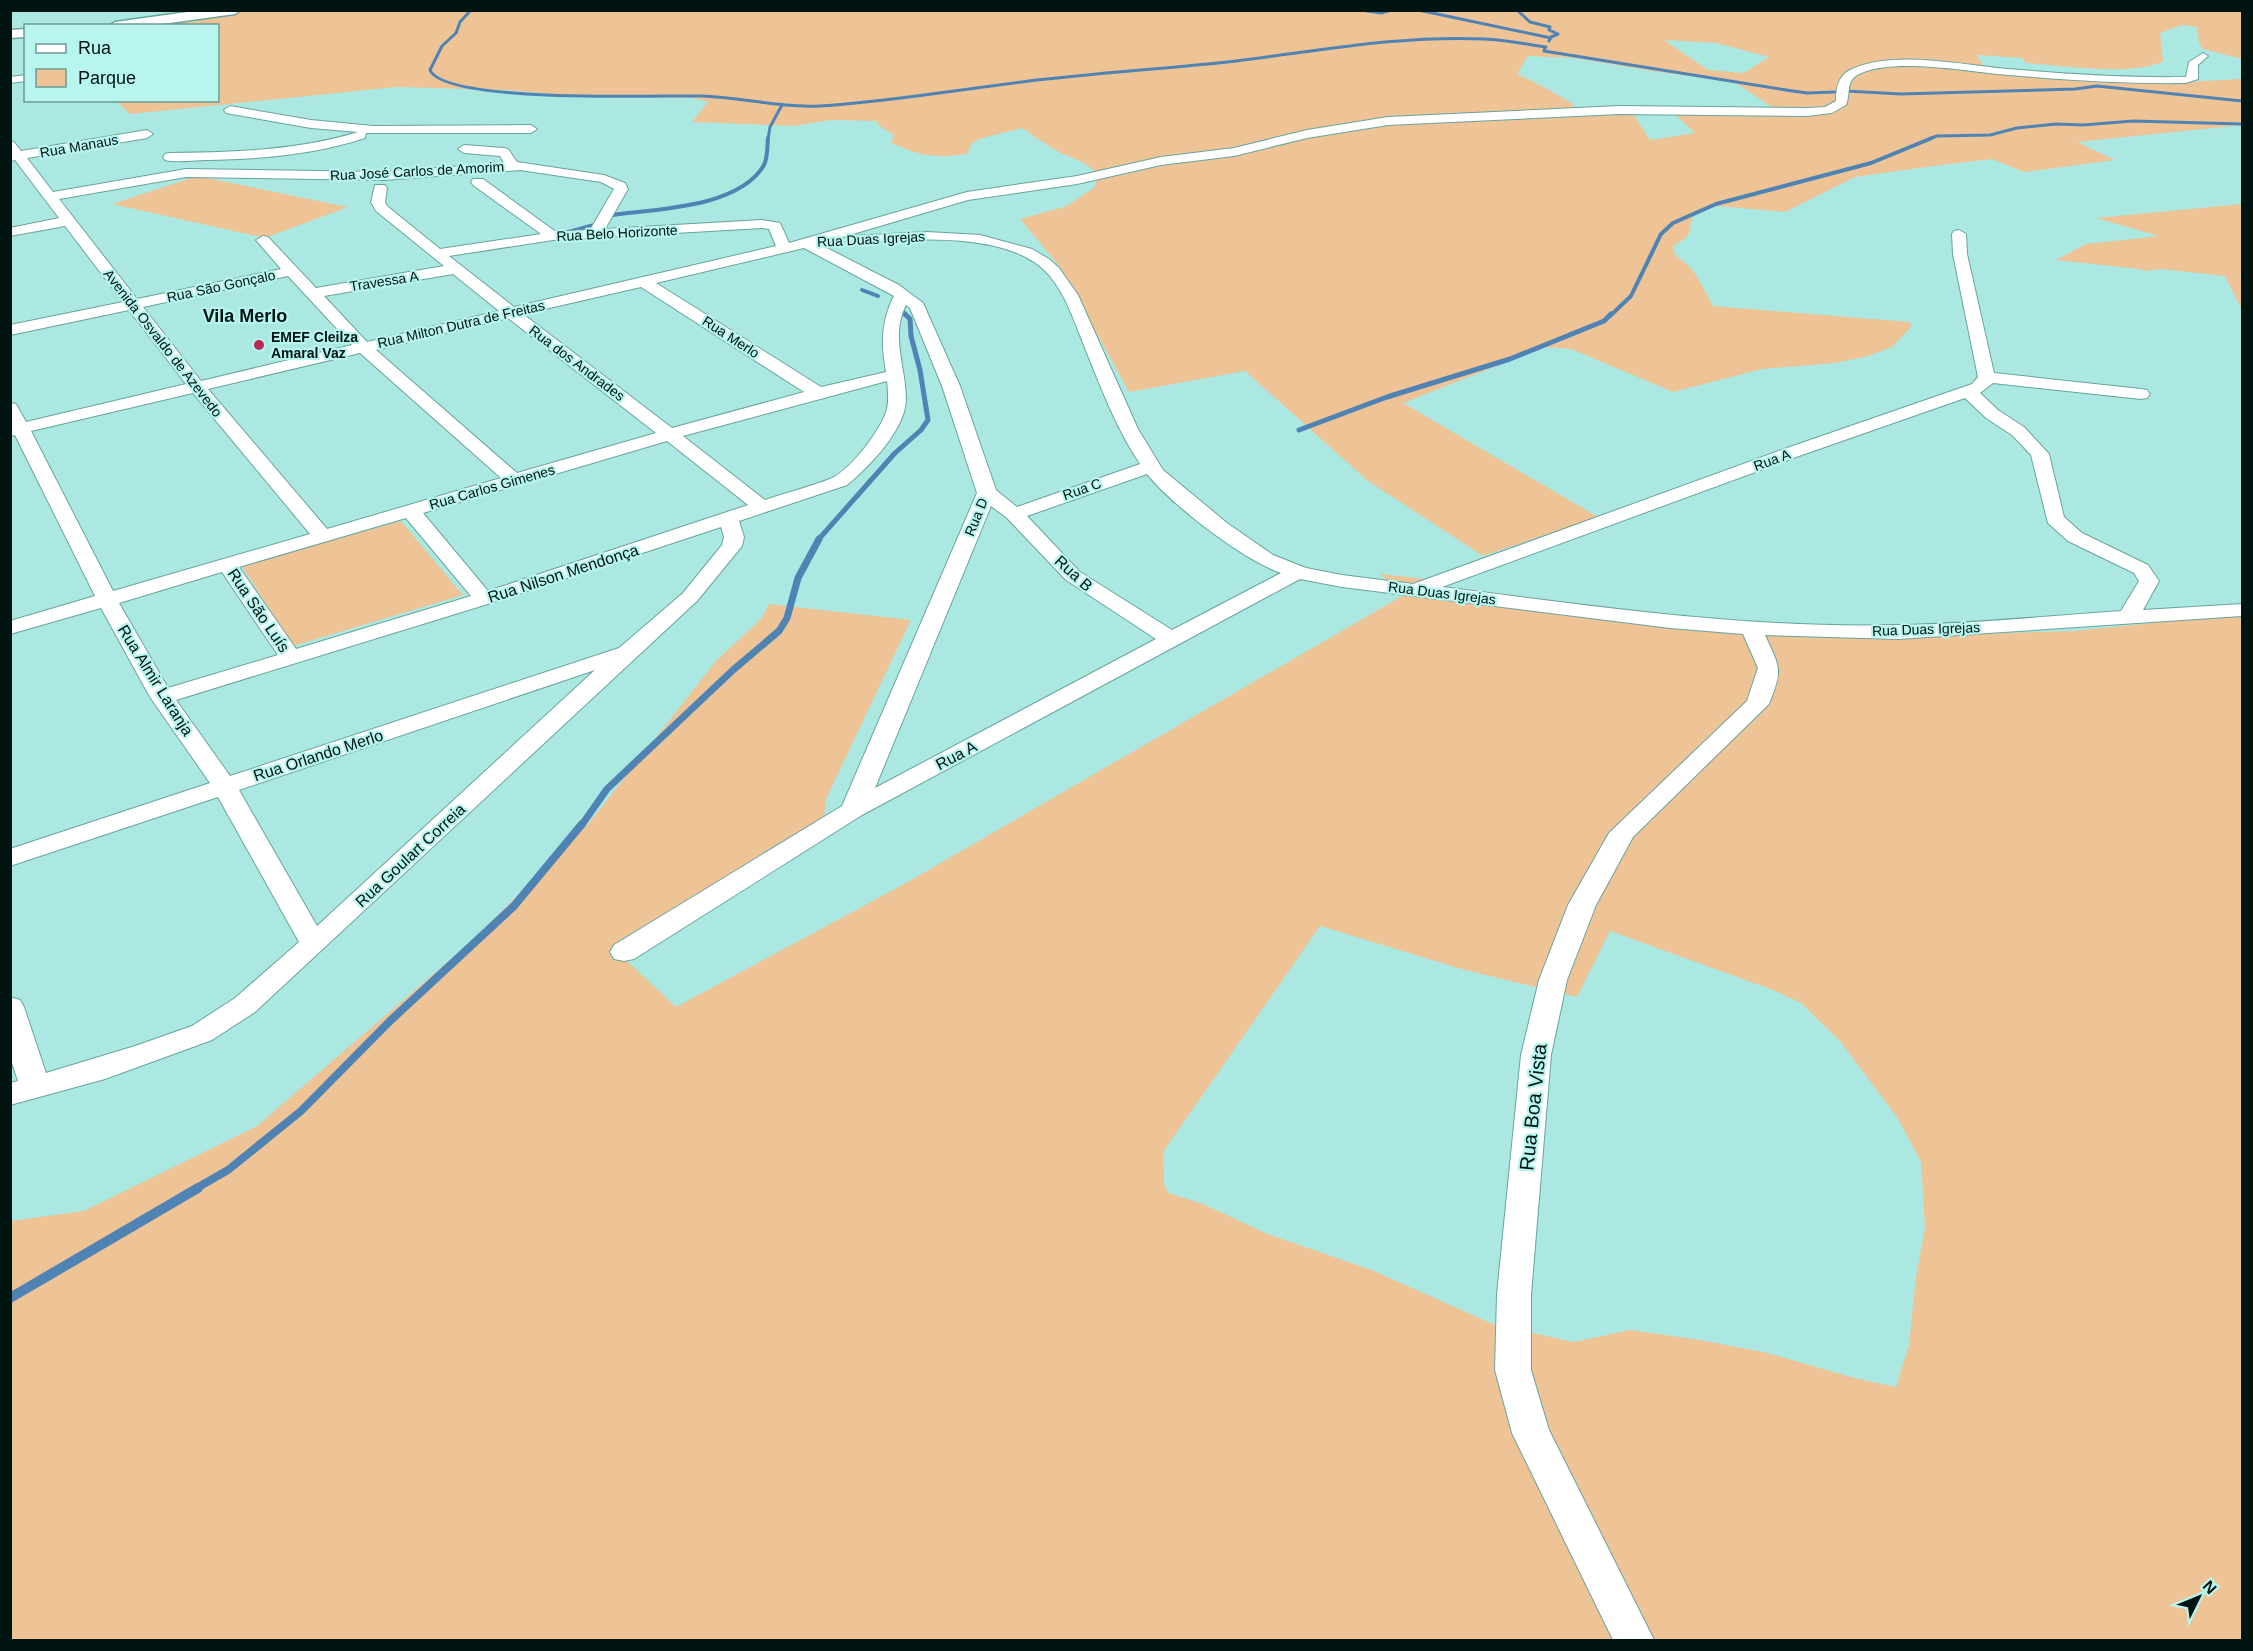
<svg xmlns="http://www.w3.org/2000/svg" width="2253" height="1651" viewBox="0 0 2253 1651" font-family="Helvetica,sans-serif">
<style>
.green{fill:#eec497;fill-rule:evenodd}
.lines{fill:none;stroke-linecap:round;stroke-linejoin:round}
.stream-far5{stroke:#4f83b3;stroke-width:3}
.stream-far4{stroke:#4f83b3;stroke-width:4}
.stream-far3{stroke:#4f83b3;stroke-width:5}
.stream-far2{stroke:#4f83b3;stroke-width:7}
.stream-far1{stroke:#4f83b3;stroke-width:8}
.stream{stroke:#4f83b3;stroke-width:10}
.minor-casing{stroke:#68a49e;stroke-width:2}
.primary-casing{stroke:#68a49e;stroke-width:3}
.minor{fill:#fff;fill-rule:evenodd}
.primary{fill:#fff;fill-rule:evenodd}
.poi-dot{fill:#b82955;stroke:#b7f5ee;stroke-width:2}
.labels{text-anchor:middle;stroke-width:4.5;stroke-linejoin:round;paint-order:stroke}
.far-street-label{font-size:14px;fill:#001412;stroke:#b7f5ee}
.far-poi-label{font-size:14px;font-weight:bold;fill:#001412;stroke:#b7f5ee;text-anchor:start}
.street-label{font-size:16px;fill:#001412;stroke:#b7f5ee}
.far-district-label{font-size:18px;font-weight:bold;fill:#001412;stroke:#b7f5ee}
.near-street-label{font-size:20px;fill:#001412;stroke:#b7f5ee}
</style>
<rect width="100%" height="100%" fill="#aae8e1"/>
<g class="green">
<path d="M 250,10 L 2242,11 L 2242,59 L 2203,49 L 2199,43 L 2197,27 L 2182,25 L 2160,33 L 2163,61 C 2135,77 2060,65 2026,63 L 2022,58 L 1976,55 L 1990,74 L 2164,83 L 2242,79 L 2242,125 L 2077,142 L 2115,160 L 2024,172 L 1992,159 L 1933,166 L 1855,177 L 1785,212 L 1717,206 L 1694,214 C 1686,234 1696,233 1673,246 C 1674,257 1679,258 1687,264 C 1698,274 1705,293 1713,306 L 1909,322 L 1912,326 L 1892,347 L 1868,356 L 1835,363 L 1762,369 L 1673,392 L 1571,349 L 1544,347 L 1403,403 L 1598,517 L 1483,556 L 1368,481 L 1245,371 L 1129,392 L 1060,267 L 1020,219 L 1067,206 L 1095,187 L 1097,175 C 1089,162 1072,159 1059,152 C 1046,145 1034,136 1022,128 L 979,139 L 971,144 L 967,154 C 934,158 922,157 891,143 L 894,135 L 878,125 L 877,121 L 831,120 L 794,126 L 692,122 L 708,102 L 693,98 L 588,97 L 505,90 L 396,87 L 130,114 L 116,101 L 218,100 L 218,26 L 136,25 ZM 1664,40 L 1716,43 L 1769,57 L 1744,73 L 1708,70 ZM 1528,56 L 1574,58 L 1658,72 L 1733,81 L 1779,112 L 1671,111 L 1695,133 L 1650,140 L 1632,112 L 1580,111 C 1571,100 1532,81 1517,74 Z"/>
<polygon points="197,176 348,207 265,238 112,204"/>
<polygon points="2242,204 2242,272 2240,277 2242,279 2242,310 2225,276 2161,269 2145,271 2139,269 2056,260 2086,244 2159,236 2096,218"/>
<polygon points="401,521 463,595 293,646 241,565"/>
<path d="M 1380,574 L 1425,579 L 1496,602 L 1793,637 L 1847,638 L 2073,631 L 2242,614 L 2242,1640 L 11,1640 L 10,1221 L 84,1211 L 257,1126 L 473,940 L 589,823 L 716,661 L 762,618 L 769,604 L 911,620 L 826,799 L 824,818 L 613,948 L 676,1007 L 906,883 L 1402,596 ZM 1320,926 L 1465,970 L 1577,997 L 1610,931 L 1773,990 L 1801,1003 L 1840,1041 L 1897,1117 L 1921,1162 L 1925,1228 L 1916,1277 L 1909,1345 L 1896,1387 L 1854,1378 L 1768,1353 L 1700,1340 L 1630,1330 L 1574,1342 L 1495,1325 L 1374,1271 L 1265,1233 L 1203,1204 L 1168,1193 L 1164,1184 L 1163,1152 Z"/>
</g>
<g class="lines">
<g class="stream-far5">
<path d="M 471,10 L 460,22 L 456,33 L 442,46 L 430,70 C 445,104 662,95 701,96 C 741,97 779,108 820,106 C 888,102 955,90 1022,82 C 1093,73 1165,69 1236,61 C 1318,51 1401,35 1484,39 C 1505,40 1526,44 1546,47"/>
<polyline points="1361,10 1381,13 1392,10"/>
<polyline points="1418,10 1551,38"/>
<polyline points="1517,10 1530,22 1550,27 1549,30 1558,34 1551,37 1549,41"/>
<polyline points="1545,48 1544,51 1786,90 1807,93 1835,92"/>
<polyline points="1846,91 1901,94 2075,89 2097,86 2242,101"/>
<polyline points="768,139 770,127 782,105"/>
<polyline points="1929,139 1937,136 1990,135 2017,128 2056,124 2083,125 2133,121 2242,124"/>
</g>
<g class="stream-far4">
<path d="M 605,218 L 612,215 C 656,209 739,208 764,165 C 768,157 767,147 768,138"/>
<polyline points="565,233 598,224"/>
<polyline points="862,290 878,296"/>
<polyline points="903,312 907,316"/>
<polyline points="1610,316 1631,296 1661,234 1673,223 1716,204 1871,163 1932,138"/>
</g>
<g class="stream-far3">
<polyline points="1299,430 1387,397 1510,359 1604,321 1611,314"/>
<polyline points="818,540 895,453 921,430 928,420 920,370 911,336 910,319 905,314"/>
</g>
<polyline class="stream-far2" points="581,826 607,789 733,670 779,631 787,618 798,578 819,539"/>
<polyline class="stream-far1" points="195,1189 228,1170 301,1111 390,1021 514,906 582,824"/>
<polyline class="stream" points="10,1298 198,1188"/>
<g class="minor-casing">
<g id="minor">
<path d="M 2203,53 L 2208,56 L 2198,65 L 2198,79 L 2186,83 C 2127,84 2068,80 2008,75 C 1969,72 1895,57 1859,74 C 1845,81 1851,94 1846,105 L 1832,113 L 1807,116 L 1619,114 L 1388,125 L 1307,138 L 1234,156 L 1161,165 L 1077,184 L 968,200 L 819,244 L 899,285 L 923,303 L 960,386 L 996,490 L 1017,507 L 1140,464 C 1116,428 1101,388 1085,348 C 1075,324 1067,296 1049,275 C 1010,230 911,239 857,243 L 852,242 L 850,239 L 852,236 L 927,232 L 980,235 L 1032,249 L 1049,259 L 1059,268 L 1078,295 L 1138,429 L 1163,470 L 1227,523 L 1273,555 L 1306,568 L 1342,575 L 1413,584 L 1787,448 L 1972,384 L 1978,377 L 1953,254 L 1952,234 L 1954,231 L 1959,230 L 1966,234 L 1967,254 L 1994,373 L 2141,389 L 2147,390 L 2150,394 L 2147,398 L 2141,399 L 1993,383 L 1980,393 L 1998,410 L 2024,427 L 2049,454 L 2064,517 L 2082,533 L 2148,565 L 2159,581 L 2143,610 L 2242,604 L 2242,616 L 1898,639 L 1765,635 C 1780,668 1783,669 1769,704 L 1633,837 L 1596,905 L 1567,980 L 1551,1055 L 1531,1294 L 1531,1370 L 1549,1430 L 1654,1640 L 1613,1640 L 1512,1433 L 1495,1370 L 1497,1294 L 1521,1055 L 1539,980 L 1568,905 L 1609,833 L 1747,701 L 1758,668 L 1743,634 L 1670,628 L 1342,587 L 1300,579 L 862,815 L 634,959 L 624,961 L 614,959 L 610,952 L 614,945 L 842,806 L 977,493 L 942,386 L 910,308 L 906,305 C 890,336 906,367 906,400 C 905,430 869,467 847,485 L 739,521 L 744,537 L 742,546 L 697,601 L 255,1012 L 212,1040 L 105,1079 L 10,1105 L 10,1083 L 18,1081 L 10,1057 L 10,997 L 20,1000 L 24,1007 L 46,1073 L 135,1046 L 192,1026 L 235,998 L 299,942 L 218,797 L 10,866 L 10,849 L 210,783 L 150,697 L 101,608 L 10,634 L 10,621 L 95,596 L 15,435 L 10,436 L 10,403 L 16,404 L 26,422 L 186,384 L 129,310 L 10,335 L 10,325 L 123,302 L 65,226 L 10,236 L 10,228 L 59,218 L 15,160 L 10,161 L 10,141 L 14,142 L 21,151 L 147,130 L 153,134 L 147,138 L 27,158 L 53,192 L 186,169 L 383,172 L 504,163 L 500,156 L 464,153 L 458,149 L 464,145 L 504,148 L 508,149 L 517,162 L 604,175 L 625,183 L 628,189 L 605,229 L 762,220 L 780,223 L 789,243 L 967,192 L 1077,176 L 1161,157 L 1234,148 L 1307,130 L 1388,117 L 1619,106 L 1807,108 L 1825,107 L 1836,101 C 1836,89 1838,76 1850,70 C 1892,49 1963,65 2008,69 C 2067,74 2127,78 2186,77 L 2189,62 ZM 520,170 L 601,182 L 614,189 L 590,230 L 556,232 L 483,179 L 473,179 L 471,182 L 473,185 L 541,234 L 440,249 L 387,206 L 385,202 L 387,188 L 385,185 L 375,185 L 371,202 L 376,211 L 444,266 L 316,288 L 268,237 L 263,236 L 256,240 L 281,269 L 137,299 L 59,199 L 186,177 L 383,180 ZM 762,228 L 769,229 L 776,246 L 514,307 L 449,256 L 553,240 ZM 804,248 L 894,296 C 881,322 881,343 886,372 L 821,387 L 656,283 ZM 453,274 L 499,311 L 367,342 L 324,296 ZM 288,276 L 352,345 L 201,381 L 143,307 ZM 641,287 L 804,392 L 672,428 L 523,314 ZM 508,318 L 656,433 L 517,473 L 376,350 ZM 360,353 L 501,478 L 327,529 L 208,389 ZM 887,381 C 888,391 889,400 887,409 C 881,430 851,469 832,478 C 811,487 787,492 765,500 L 683,436 ZM 193,393 L 310,534 L 113,591 L 31,431 ZM 1965,398 L 1986,418 L 2012,435 L 2031,455 L 2048,523 L 2068,541 L 2134,573 L 2139,581 L 2121,611 C 2047,616 1972,624 1899,625 C 1745,629 1593,606 1442,587 L 1799,456 ZM 667,441 L 748,505 L 488,591 L 423,513 ZM 1147,474 C 1172,505 1243,560 1281,573 L 1172,630 L 1080,572 L 1027,516 ZM 991,506 L 1007,518 L 1066,580 L 1156,639 L 875,788 ZM 406,518 L 471,596 L 296,649 L 239,567 ZM 721,527 L 724,537 L 722,545 L 683,593 L 619,648 L 230,776 L 176,700 L 491,603 ZM 222,572 L 278,655 L 168,688 L 119,603 ZM 595,670 L 317,926 L 239,790 Z"/>
<polygon points="26,75 26,81 10,83 10,77"/>
<path d="M 230,106 L 311,120 L 373,126 L 531,125 L 537,129 L 531,133 L 366,133 L 365,138 C 313,155 261,159 206,160 C 193,160 177,163 165,160 L 163,157 L 165,154 L 169,153 C 233,152 296,151 358,132 L 311,128 L 226,113 L 224,110 Z"/>
</g>
</g>
<g class="primary-casing">
<g id="primary">
<polygon points="202,10 241,10 235,14 148,26 109,26 115,22"/>
<polygon points="26,29 26,37 10,38 10,30"/>
</g>
</g>
<use href="#minor" class="minor"/>
<use href="#primary" class="primary"/>
</g>
<circle class="poi-dot" cx="259" cy="345" r="6"/>
<g class="labels">
<g class="far-street-label">
<text transform="translate(79 146) rotate(-10)" y="5">Rua Manaus</text>
<text transform="translate(417 171) rotate(-3)" y="5">Rua José Carlos de Amorim</text>
<text transform="translate(617 233) rotate(-3)" y="5">Rua Belo Horizonte</text>
<text transform="translate(871 239) rotate(-3)" y="5">Rua Duas Igrejas</text>
<text transform="translate(384 281) rotate(-9)" y="5">Travessa A</text>
<text transform="translate(221 286) rotate(-12)" y="5">Rua São Gonçalo</text>
<text transform="translate(461 324) rotate(-13)" y="5">Rua Milton Dutra de Freitas</text>
<text transform="translate(731 337) rotate(33)" y="5">Rua Merlo</text>
<text transform="translate(163 343) rotate(52)" y="5">Avenida Osvaldo de Azevedo</text>
<text transform="translate(577 363) rotate(37)" y="5">Rua dos Andrades</text>
<text transform="translate(1772 460) rotate(-20)" y="5">Rua A</text>
<text transform="translate(492 487) rotate(-16)" y="5">Rua Carlos Gimenes</text>
<text transform="translate(1082 489) rotate(-19)" y="5">Rua C</text>
<text transform="translate(976 517) rotate(-68)" y="5">Rua D</text>
<text transform="translate(1442 593) rotate(7)" y="5">Rua Duas Igrejas</text>
<text transform="translate(1926 629) rotate(-2)" y="5">Rua Duas Igrejas</text>
</g>
<g class="far-poi-label">
<text x="271" y="342">EMEF Cleilza<tspan x="271" dy="16">Amaral Vaz</tspan></text>
</g>
<g class="street-label">
<text transform="translate(563 573) rotate(-18)" y="6">Rua Nilson Mendonça</text>
<text transform="translate(1074 573) rotate(42)" y="6">Rua B</text>
<text transform="translate(259 610) rotate(56)" y="6">Rua São Luís</text>
<text transform="translate(156 680) rotate(58)" y="6">Rua Almir Laranja</text>
<text transform="translate(318 755) rotate(-18)" y="6">Rua Orlando Merlo</text>
<text transform="translate(956 755) rotate(-28)" y="6">Rua A</text>
<text transform="translate(410 855) rotate(-43)" y="6">Rua Goulart Correia</text>
</g>
<g class="far-district-label">
<text x="245" y="322">Vila Merlo</text>
</g>
<g class="near-street-label">
<text transform="translate(1533 1107) rotate(-84)" y="7">Rua Boa Vista</text>
</g>
</g>
<rect width="2253" height="1651" fill="none" stroke="#001412" stroke-width="24"/>
<rect x="24" y="24" width="195" height="78" fill="#b7f5ee" stroke="#6e9b96" stroke-width="1.5"/>
<rect x="36" y="44" width="30" height="9" fill="#ffffff" stroke="#6e9b96" stroke-width="1.5"/>
<text x="78" y="54" font-size="18" fill="#001412">Rua</text>
<rect x="36" y="69" width="30" height="18" fill="#eec497" stroke="#6e9b96" stroke-width="1.5"/>
<text x="78" y="84" font-size="18" fill="#001412">Parque</text>
<g transform="translate(2199 1597) rotate(47)" stroke="#b7f5ee" stroke-width="4.5" paint-order="stroke">
<path d="M0-4.5L10 22L0 15L-10 22Z" fill="#001412"/>
<text y="-9" font-size="16" font-weight="bold" text-anchor="middle" fill="#001412">N</text>
</g>
</svg>
